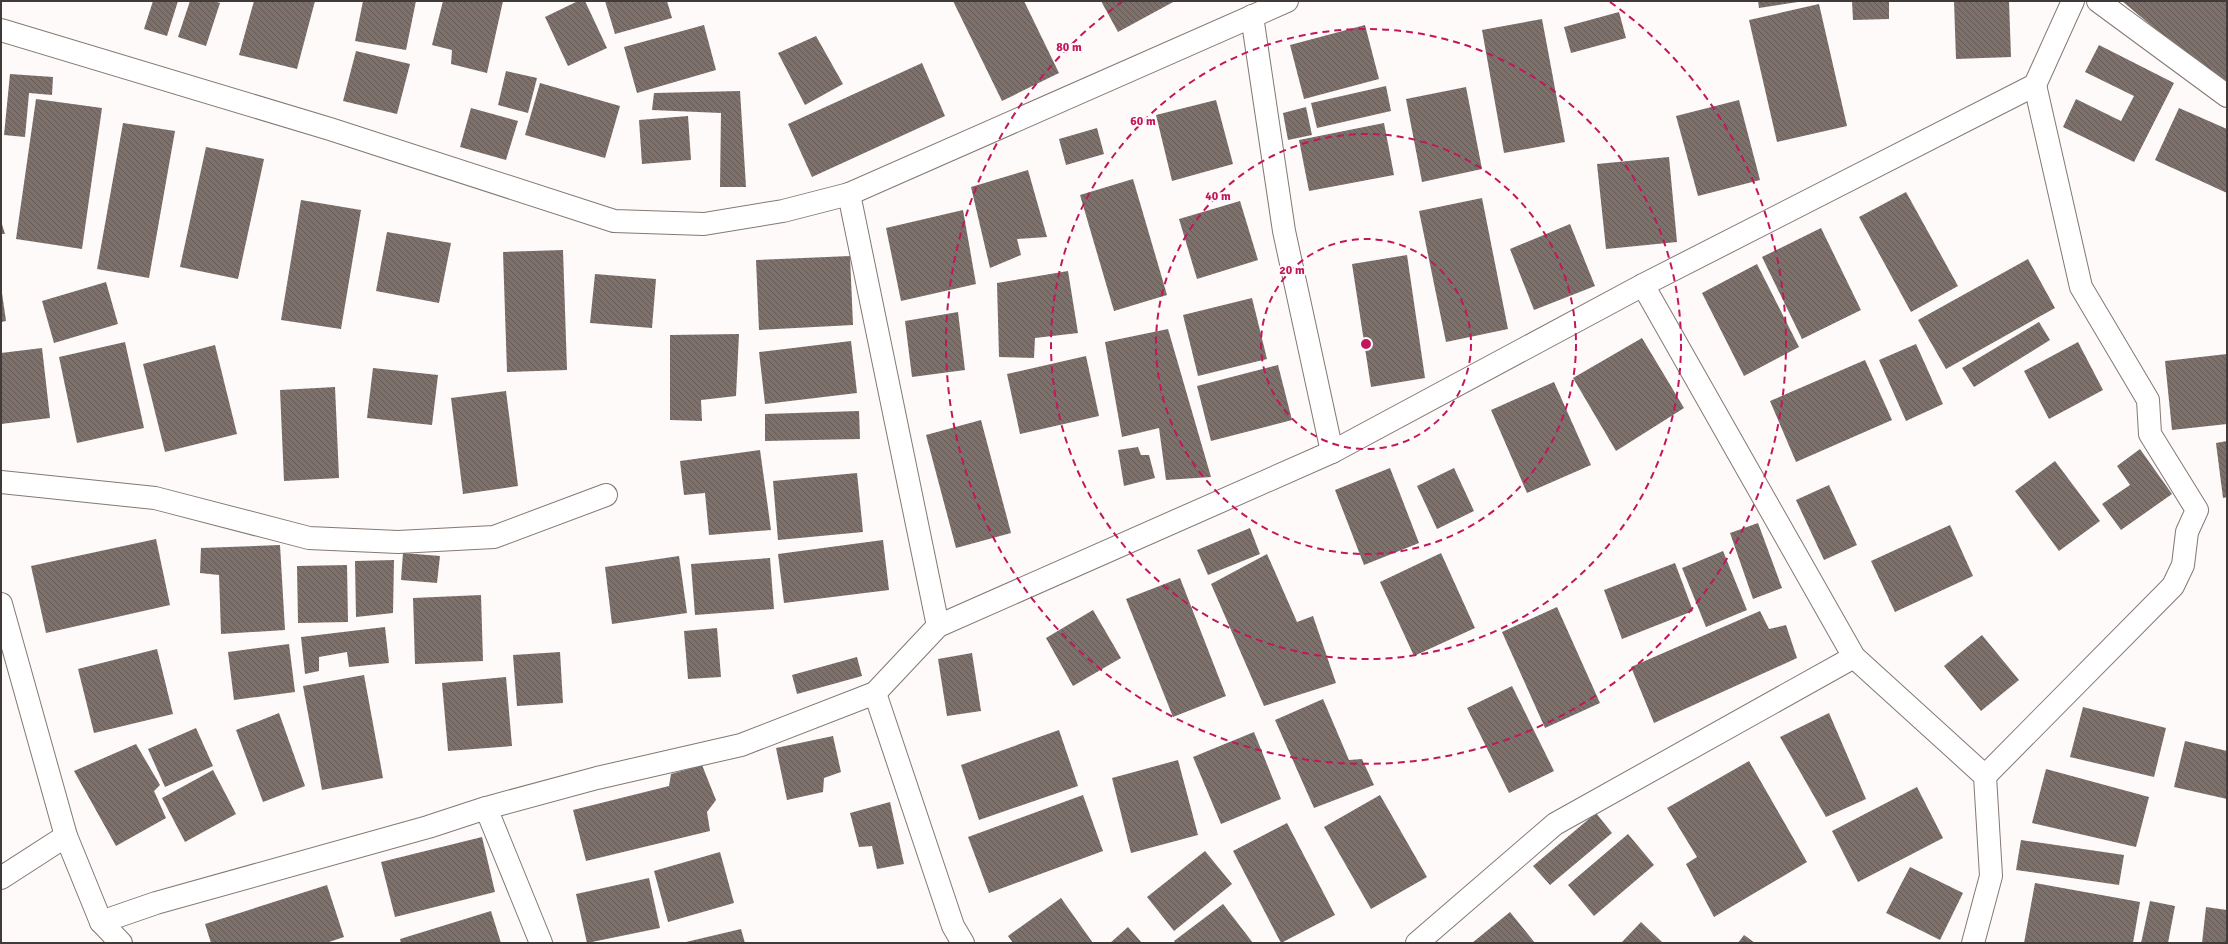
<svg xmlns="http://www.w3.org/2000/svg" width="2228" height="944" viewBox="0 0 2228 944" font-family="Signika,sans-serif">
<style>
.building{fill:url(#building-back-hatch)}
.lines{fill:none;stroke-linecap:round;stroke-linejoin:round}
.minor-casing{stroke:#847873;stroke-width:24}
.minor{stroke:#fff;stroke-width:22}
.ring{fill:none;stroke:#c2185b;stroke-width:2;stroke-dasharray:7 5}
.centre{fill:#c2185b;stroke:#fdfaf9;stroke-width:2}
.ring-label{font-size:12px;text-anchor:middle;font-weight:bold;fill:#c2185b;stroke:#fdfaf9;stroke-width:4;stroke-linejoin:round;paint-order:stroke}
</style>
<defs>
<pattern id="building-back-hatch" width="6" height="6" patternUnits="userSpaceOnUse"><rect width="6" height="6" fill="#7e716c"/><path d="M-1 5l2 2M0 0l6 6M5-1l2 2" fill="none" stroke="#635955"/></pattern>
</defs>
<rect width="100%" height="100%" fill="#fdfaf9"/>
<g class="building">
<polygon points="153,1 178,1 167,36 144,29"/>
<polygon points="190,1 214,1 220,3 206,46 178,37"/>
<polygon points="254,1 315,1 297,69 239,55"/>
<polygon points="363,1 416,1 406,50 355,41"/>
<polygon points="443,1 503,1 487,73 451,64 452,50 432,45"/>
<polygon points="578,1 585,1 607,48 568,66 545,17"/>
<polygon points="605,1 667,1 672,18 615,34"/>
<polygon points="953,1 1024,1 1059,73 1002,101"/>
<polygon points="1101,1 1175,1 1118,32"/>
<polygon points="1758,1 1798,1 1798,2 1759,8"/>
<polygon points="1852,1 1889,1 1889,19 1853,20"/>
<polygon points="1954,1 2009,1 2011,57 1956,59"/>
<polygon points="2122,1 2227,1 2227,89"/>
<polygon points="1819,4 1847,126 1777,142 1749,20"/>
<polygon points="1619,12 1626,38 1571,53 1564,27"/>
<polygon points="1542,19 1565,142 1504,153 1482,30"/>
<polygon points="704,25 716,70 637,93 624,47"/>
<polygon points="1365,25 1379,79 1304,99 1290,45"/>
<polygon points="816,36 843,84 805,105 778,53"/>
<polygon points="2099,45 2174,83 2134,162 2063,127 2076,99 2121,121 2134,96 2085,72"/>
<polygon points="356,51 410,64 397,114 343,101"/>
<polygon points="922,63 945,116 812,177 788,124"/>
<polygon points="506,71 537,78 528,113 498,105"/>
<polygon points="10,74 53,77 52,95 29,93 25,137 4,135"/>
<polygon points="540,83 620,106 605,158 525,135"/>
<polygon points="1386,86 1391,111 1317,128 1311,103"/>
<polygon points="1466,87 1482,169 1422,182 1406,99"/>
<polygon points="740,91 746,187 720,187 721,113 652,110 654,93"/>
<polygon points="36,99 102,108 82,249 16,239"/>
<polygon points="1216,100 1233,164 1172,181 1156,115"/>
<polygon points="1739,100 1760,180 1698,196 1676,116"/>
<polygon points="1306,107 1312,135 1288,140 1283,113"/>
<polygon points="471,108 518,121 506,160 460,147"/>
<polygon points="2179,108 2227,129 2227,193 2155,160"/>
<polygon points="688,116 691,160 642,164 639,120"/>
<polygon points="123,123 175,131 149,278 97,269"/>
<polygon points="1384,123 1394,175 1309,191 1299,140"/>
<polygon points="1097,128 1104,154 1066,165 1059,139"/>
<polygon points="206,147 264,159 238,279 180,267"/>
<polygon points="1669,157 1677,242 1606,249 1597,164"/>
<polygon points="1028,170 1047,237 1017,239 1021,255 990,268 971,187"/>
<polygon points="1133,179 1167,295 1114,311 1080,195"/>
<polygon points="1906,192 1958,286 1911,312 1859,217"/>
<polygon points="1482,198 1508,329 1446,342 1419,211"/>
<polygon points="301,200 361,210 341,329 281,320"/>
<polygon points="1240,201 1258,260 1197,279 1179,219"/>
<polygon points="963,210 976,284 901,301 886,228"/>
<polygon points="1,221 5,234 1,234"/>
<polygon points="1570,224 1595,286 1534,310 1510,249"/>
<polygon points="1821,228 1861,310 1802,339 1762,257"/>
<polygon points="387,232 451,243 439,303 376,291"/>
<polygon points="563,250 567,370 507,372 503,252"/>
<polygon points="1407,255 1425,378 1371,387 1352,264"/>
<polygon points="850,256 853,325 759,330 756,260"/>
<polygon points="2028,259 2055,308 1946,369 1918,320"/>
<polygon points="1757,264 1799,347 1744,376 1702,293"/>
<polygon points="1068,271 1078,333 1035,338 1034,358 999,357 997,283"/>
<polygon points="595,274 656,279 652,328 590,323"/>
<polygon points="106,282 118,324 54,343 42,301"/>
<polygon points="1,286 6,321 1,322"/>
<polygon points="1252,298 1267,359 1198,376 1183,315"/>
<polygon points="958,312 965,370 912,377 905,321"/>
<polygon points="2039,322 2050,340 1974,387 1962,368"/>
<polygon points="1168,329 1211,477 1166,480 1159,428 1122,437 1105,342"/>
<polygon points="739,334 736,396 701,400 702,421 670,420 670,335"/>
<polygon points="1642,338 1684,408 1616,451 1573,378"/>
<polygon points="851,341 857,393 765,404 759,352"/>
<polygon points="125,342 144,428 77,443 59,357"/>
<polygon points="2078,342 2103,390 2049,419 2024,371"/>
<polygon points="1916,344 1943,404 1906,421 1879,360"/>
<polygon points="215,345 237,434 165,452 143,364"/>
<polygon points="42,348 50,418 1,424 1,353"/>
<polygon points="2227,354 2227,424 2172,430 2165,361"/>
<polygon points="1086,356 1099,416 1020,434 1007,374"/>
<polygon points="1865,360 1892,420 1796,462 1770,401"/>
<polygon points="1278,365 1292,420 1211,441 1197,386"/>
<polygon points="373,368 438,375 432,425 367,418"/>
<polygon points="1554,382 1591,465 1527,493 1491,410"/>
<polygon points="335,387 339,478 284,481 280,390"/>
<polygon points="506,391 518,486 463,494 451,398"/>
<polygon points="859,411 860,439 765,441 765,414"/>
<polygon points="981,420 1011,533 956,548 926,435"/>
<polygon points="2227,441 2227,497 2223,498 2216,443"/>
<polygon points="1138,447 1141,455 1149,455 1155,478 1124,486 1118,450"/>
<polygon points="2140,449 2172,494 2121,530 2102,504 2130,485 2117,466"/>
<polygon points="760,450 771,530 709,535 705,493 684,495 680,461"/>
<polygon points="2055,461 2100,521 2059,551 2015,491"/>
<polygon points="1390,468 1419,543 1364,565 1335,490"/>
<polygon points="1454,468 1474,511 1437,529 1417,486"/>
<polygon points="857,473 863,532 778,540 773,481"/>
<polygon points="1829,485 1857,545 1824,560 1796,500"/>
<polygon points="1758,523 1782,588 1753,599 1730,533"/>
<polygon points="1950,525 1973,576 1895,612 1871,561"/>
<polygon points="1250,528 1260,554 1208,575 1197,550"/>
<polygon points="156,539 170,605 46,633 31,566"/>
<polygon points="883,540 889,590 784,603 778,554"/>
<polygon points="280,545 285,630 221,634 219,575 200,573 201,548"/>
<polygon points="1723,551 1747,610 1706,627 1682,568"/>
<polygon points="403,553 440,556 437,583 401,580"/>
<polygon points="1441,553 1475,628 1414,656 1380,582"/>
<polygon points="1267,554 1297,622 1313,616 1336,683 1264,706 1211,584"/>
<polygon points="679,556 687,613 612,624 605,567"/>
<polygon points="770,558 774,609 695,615 691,564"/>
<polygon points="394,560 393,613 356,617 355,561"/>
<polygon points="1675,563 1693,611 1622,639 1604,590"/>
<polygon points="347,565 348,622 298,623 297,566"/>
<polygon points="1180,578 1226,696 1173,717 1126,599"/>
<polygon points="481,595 483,661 415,664 413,598"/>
<polygon points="1557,607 1600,703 1545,728 1502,632"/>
<polygon points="1093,610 1121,658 1073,686 1046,638"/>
<polygon points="1760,611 1769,629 1786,625 1797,658 1654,723 1631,667"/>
<polygon points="385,627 389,663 349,667 347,652 319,657 319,671 305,674 301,637"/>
<polygon points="717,628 721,677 688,679 684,631"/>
<polygon points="1982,635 2019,680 1981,711 1944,666"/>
<polygon points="289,644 295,692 234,700 228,652"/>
<polygon points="157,649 173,714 94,733 78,669"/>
<polygon points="560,652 563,703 517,706 513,655"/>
<polygon points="972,653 981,711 947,716 938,659"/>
<polygon points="857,657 862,676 797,694 792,675"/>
<polygon points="364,675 383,778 322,790 303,686"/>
<polygon points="506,677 512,746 448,751 442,683"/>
<polygon points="1512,686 1554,771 1509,793 1467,708"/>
<polygon points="1323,699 1349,760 1362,759 1374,785 1314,808 1275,720"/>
<polygon points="2083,707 2166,728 2154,777 2070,757"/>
<polygon points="279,713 305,786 263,802 236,730"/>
<polygon points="1829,713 1866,799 1826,817 1780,737"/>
<polygon points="196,728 213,766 165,787 148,749"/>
<polygon points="1059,730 1078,786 979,820 961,765"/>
<polygon points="1254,732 1281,799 1221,824 1193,757"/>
<polygon points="833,736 841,772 824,778 823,792 787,800 776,748"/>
<polygon points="2185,741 2227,751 2227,799 2174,787"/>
<polygon points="136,744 160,785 154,791 166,818 116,846 74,771"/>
<polygon points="1178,760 1198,835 1131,853 1112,778"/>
<polygon points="1749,761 1807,862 1714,917 1686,864 1697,857 1667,808"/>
<polygon points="702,765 716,800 707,812 710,831 586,861 573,810 669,786 671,774"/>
<polygon points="2046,769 2149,797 2136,847 2032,823"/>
<polygon points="213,770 236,814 185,842 162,798"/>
<polygon points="1917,787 1943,838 1858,882 1832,831"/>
<polygon points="1083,795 1103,851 989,893 968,837"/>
<polygon points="1380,795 1427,877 1371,909 1324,827"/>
<polygon points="890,802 904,864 877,869 872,846 859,847 850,813"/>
<polygon points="1596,813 1612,833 1550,885 1533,866"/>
<polygon points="1287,823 1335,915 1281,943 1233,851"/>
<polygon points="1628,834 1654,865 1594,916 1568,885"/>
<polygon points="482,837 495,892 395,917 381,862"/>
<polygon points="2021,840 2124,855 2119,885 2016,870"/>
<polygon points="1205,851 1232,884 1174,931 1147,897"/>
<polygon points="720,852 734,903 668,922 654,871"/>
<polygon points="1910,867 1963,893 1940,940 1886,913"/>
<polygon points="649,878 660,928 587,943 576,894"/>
<polygon points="2035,883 2140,902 2133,943 2024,943"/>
<polygon points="327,885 344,937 326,943 211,943 205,924"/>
<polygon points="1061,898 1093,943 1013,943 1008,936"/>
<polygon points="2150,901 2175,906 2168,943 2141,943"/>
<polygon points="1223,904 1253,943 1176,943 1174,941"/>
<polygon points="2206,907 2227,910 2227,943 2202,943"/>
<polygon points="491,911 501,943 401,943 400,939"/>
<polygon points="1510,912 1535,943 1472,943"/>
<polygon points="1641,922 1663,943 1621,943"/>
<polygon points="1128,927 1142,943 1110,943"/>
<polygon points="741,929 745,943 686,943 686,942"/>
<polygon points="1744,935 1755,943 1738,943"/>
</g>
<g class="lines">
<g class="minor-casing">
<g id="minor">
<polyline points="2098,1 2227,96"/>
<polyline points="1252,16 1284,231 1332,452"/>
<polyline points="1,30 330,129 614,221 704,224 783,211 849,194 1287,1"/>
<polyline points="849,194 938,626"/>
<polyline points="1643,285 1854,657 1985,776 1991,876 1973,943"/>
<polyline points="1,482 155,498 309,538 398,542 494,537 606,495"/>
<polyline points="1,604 66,836 101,922 121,943"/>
<polyline points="875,693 953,926 963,943"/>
<polyline points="1985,776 2173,586 2183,565 2187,532 2197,510 2150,434 2148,400 2081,287 2035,85"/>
<polyline points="486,808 541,943"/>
<polyline points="1,878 66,836"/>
<polyline points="101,922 156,903 428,827 486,808 597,778 741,745 875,693 938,626 1332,452 1643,285 2035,85 2073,1"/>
<polyline points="1417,943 1555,824 1854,657"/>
</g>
</g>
<use href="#minor" class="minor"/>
</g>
<g class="ring">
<circle cx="1366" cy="344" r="105"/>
<circle cx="1366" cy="344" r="210"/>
<circle cx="1366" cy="344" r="315"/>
<path d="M1610 2A420 420 0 1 1 1122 2"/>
</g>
<circle cx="1366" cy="344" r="6" class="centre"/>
<g class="ring-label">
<text x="1069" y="51">80 m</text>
<text x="1143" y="125">60 m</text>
<text x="1218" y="200">40 m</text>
<text x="1292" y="274">20 m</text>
</g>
<rect width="2228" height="944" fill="none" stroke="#403b38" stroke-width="4"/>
</svg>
